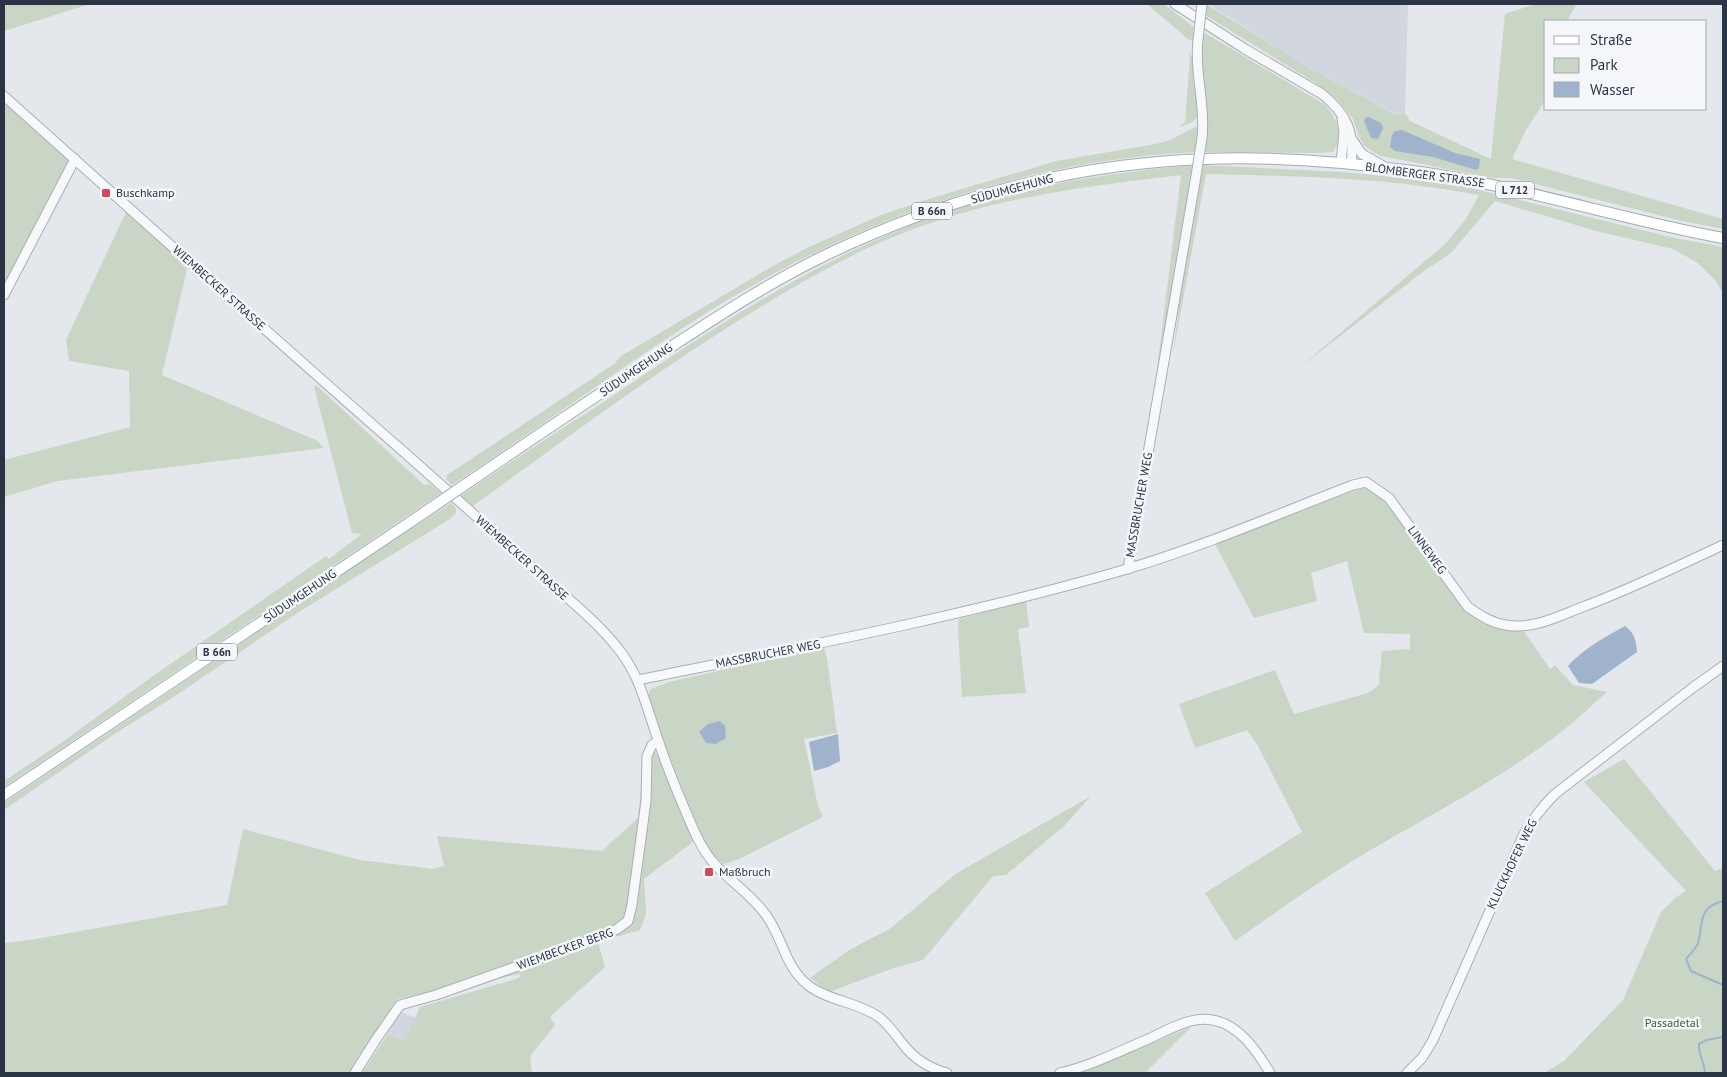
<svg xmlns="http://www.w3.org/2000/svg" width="1727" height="1077" viewBox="0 0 1727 1077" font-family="'PT Sans',sans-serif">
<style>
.built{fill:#d2d6de}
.green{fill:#c9d6c5}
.water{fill:#9fb4cc}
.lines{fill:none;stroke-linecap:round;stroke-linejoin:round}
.stream{stroke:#9fb4cc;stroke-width:2}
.minor-casing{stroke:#a9aeb7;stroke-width:11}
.major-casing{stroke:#a3abb8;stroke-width:12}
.minor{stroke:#f7f8fa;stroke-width:9}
.major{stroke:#fff;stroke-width:10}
.minor-bridge-casing{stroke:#a9aeb7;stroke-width:11;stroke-linecap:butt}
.major-bridge-casing{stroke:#a3abb8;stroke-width:12;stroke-linecap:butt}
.minor-bridge{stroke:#f7f8fa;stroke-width:9}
.major-bridge{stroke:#fff;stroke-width:10}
.poi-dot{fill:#d1495b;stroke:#f4f6f9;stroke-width:2}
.labels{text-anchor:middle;stroke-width:5;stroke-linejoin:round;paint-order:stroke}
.shield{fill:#f4f6f9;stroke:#676e7b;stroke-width:1}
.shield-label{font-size:11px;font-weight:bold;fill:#2b3445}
.street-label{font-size:12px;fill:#2b3445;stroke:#f4f6f9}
.poi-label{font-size:12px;fill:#2b3445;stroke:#f4f6f9;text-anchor:start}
.park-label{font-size:12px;fill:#3f6138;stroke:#f4f6f9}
</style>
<rect width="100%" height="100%" fill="#e4e7ec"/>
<g class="built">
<polygon points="1208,4 1408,4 1405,113 1398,115 1311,69"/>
<polygon points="399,1011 416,1018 405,1041 388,1034"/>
</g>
<g class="green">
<polygon points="4,4 90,4 4,31"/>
<polygon points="1147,4 1164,4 1195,28 1193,41 1189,40"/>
<polygon points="1206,4 1311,69 1397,115 1405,113 1410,121 1491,159 1505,14 1535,4 1577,4 1567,21 1546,21 1546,99 1526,130 1512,159 1723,219 1723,229 1682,221 1511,178 1493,178 1381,156 1373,152 1365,146 1360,139 1353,119 1336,98 1314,82 1205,15"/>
<path d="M 1203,32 L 1324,104 C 1336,116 1345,136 1333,152 L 1320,153 L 1203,152 L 1201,57 Z"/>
<polygon points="1188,51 1193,58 1194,64 1199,115 1192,122 1178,128 1185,122 1190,57"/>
<polygon points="4,102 75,165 4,299"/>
<path d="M 1195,127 L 1198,128 L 1199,131 L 1196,152 C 1049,159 905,203 775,273 C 694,316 621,370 545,422 C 514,443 483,464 452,485 L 446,479 L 447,475 L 614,364 L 621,356 L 771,267 L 809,247 L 881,215 L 925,200 L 1056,161 L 1156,144 L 1170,140 Z"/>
<path d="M 1194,165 L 1156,378 L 1181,175 C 1098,185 1013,195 934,222 C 872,242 814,274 759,308 C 660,368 567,438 473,506 L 461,496 C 509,462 559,431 608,399 C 711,329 816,259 933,217 C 1017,187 1106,173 1194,165 Z"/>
<path d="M 1201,165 L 1341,172 L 1384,176 L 1459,185 L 1670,237 L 1723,247 L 1723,293 L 1715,280 L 1698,263 L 1673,249 L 1596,231 L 1495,201 L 1451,253 L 1424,271 L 1299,368 L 1444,245 L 1466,219 L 1479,195 C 1389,178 1298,176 1206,174 L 1173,354 L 1182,282 Z"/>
<polygon points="126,212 188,265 162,375 318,441 324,448 57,481 4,497 4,460 130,427 129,371 69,361 66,340"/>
<polygon points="316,385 424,485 430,484 441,493 4,787 4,781 61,743 153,676 326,556 329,559 362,534 352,533 314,387"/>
<path d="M 1362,488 L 1370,488 L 1381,495 L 1395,510 L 1467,609 C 1486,625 1498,628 1523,630 L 1550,669 L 1555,665 L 1573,685 L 1607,692 C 1592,705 1577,720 1561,732 C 1503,777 1438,811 1374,848 C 1326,876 1281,909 1235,941 L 1205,893 L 1302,832 L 1258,746 L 1247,730 L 1195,748 L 1179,704 L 1275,670 L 1294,714 L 1368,693 L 1380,684 L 1379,680 L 1382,651 L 1410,649 L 1410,634 L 1364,633 L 1347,561 L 1311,573 L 1317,601 L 1254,618 L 1215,544 Z"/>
<polygon points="451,503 456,508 456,513 450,519 302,610 172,698 113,735 4,810 4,803 169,692 373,553"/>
<polygon points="1026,601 1029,627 1018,629 1026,693 962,697 958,630 959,619"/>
<polygon points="824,647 827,658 837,733 804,739 818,806 823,817 739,859 724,864 713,855 701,835 646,698 651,689 669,682"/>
<polygon points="653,748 661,762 693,842 644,879 646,914 640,930 598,942 605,967 550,1017 555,1025 530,1056 532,1073 362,1073 388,1034 405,1041 420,1007 519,978 520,974 397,999 352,1073 4,1073 4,943 30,940 227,905 243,829 360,860 433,869 444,866 437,836 602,851 638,818 645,752"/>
<polygon points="1624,759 1715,871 1723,868 1723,1073 1546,1073 1547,1071 1564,1061 1623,1000 1661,912 1678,896 1686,891 1584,782"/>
<polygon points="1091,796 1063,827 1006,875 993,876 923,960 891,969 829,992 810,978 849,950 891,928 957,873"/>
<polygon points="1191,1027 1145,1073 1078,1073"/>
</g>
<g class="water">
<polygon points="1369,117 1381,123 1383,128 1378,139 1371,138 1364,121 1365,118"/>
<polygon points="1402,130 1455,153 1480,159 1479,168 1476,170 1433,157 1395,151 1390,147 1392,135 1395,131"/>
<path d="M 1625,626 C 1635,633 1636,641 1637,652 L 1592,684 L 1579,683 L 1568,666 C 1583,649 1605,637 1625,626 Z"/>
<polygon points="720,721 725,726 726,738 716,744 706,743 699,732 708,724"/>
<polygon points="838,734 840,761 828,767 814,771 809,742"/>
</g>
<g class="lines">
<g class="stream">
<path d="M 1723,901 C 1697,908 1704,922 1698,943 C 1696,949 1690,954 1686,959 L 1691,971 L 1723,985"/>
<path d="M 1705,1073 C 1705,1063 1698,1055 1699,1044 L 1707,1040 L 1722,1037 L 1723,1035"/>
</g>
<g class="minor-casing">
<g id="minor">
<path d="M 1175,4 L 1245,49 L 1322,94 C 1347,114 1355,133 1351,164"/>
<path d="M 1198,40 C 1194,73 1206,105 1202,138"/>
<path d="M 4,96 C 137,215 270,335 405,453 C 450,493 495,533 540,574 C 567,598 598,622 620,651 C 639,675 646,705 656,734 C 664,758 673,782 683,805 C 691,824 699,845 712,861 C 729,881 751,894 766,915 C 783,938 785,968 809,986 C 829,1001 858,1002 879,1017 C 888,1024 895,1034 902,1043 C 914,1059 928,1068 947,1073"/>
<polyline points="1353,141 1362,154 1383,166"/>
<polyline points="1341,163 1344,132 1342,119"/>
<polyline points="4,295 75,159"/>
<polyline points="1128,569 1195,182"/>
<path d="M 638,680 C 801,647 966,616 1127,569 C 1204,546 1278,514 1353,485 L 1366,482 L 1389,498 L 1468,607 C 1480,615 1491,623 1506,625 C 1531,630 1557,617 1580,608 C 1629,590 1676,567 1723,545"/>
<polyline points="355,1073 375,1041 400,1005 436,995 597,938 617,929 628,921 632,905 646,801 647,756 652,745 658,741"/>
<path d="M 1060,1073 C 1090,1066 1118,1052 1146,1040 C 1166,1031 1190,1016 1212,1020 C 1239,1024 1257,1051 1270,1073"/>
<path d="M 1407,1073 L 1422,1058 L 1433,1040 L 1522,838 C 1531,821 1541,808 1555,794 L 1691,689 L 1723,666"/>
</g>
</g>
<g class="major-casing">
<g id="major">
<path d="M 469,482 C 532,439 596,396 660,354 C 714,319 769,282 828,254 C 939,201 1061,167 1184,160 C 1260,155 1338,161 1413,171 C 1518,185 1619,219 1723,238"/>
<polyline points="4,795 431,508"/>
</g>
</g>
<use href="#minor" class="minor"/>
<use href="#major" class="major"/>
<g class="minor-bridge-casing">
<g id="minor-bridge">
<polyline points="1198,40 1202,4"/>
<polyline points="1195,182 1202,138"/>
</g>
</g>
<g class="major-bridge-casing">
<polyline id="major-bridge" points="431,508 469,482"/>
</g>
<use href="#minor-bridge" class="minor-bridge"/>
<use href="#major-bridge" class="major-bridge"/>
</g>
<g class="poi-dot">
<rect x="101" y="188" width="10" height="10" rx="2.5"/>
<rect x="704" y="867" width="10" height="10" rx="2.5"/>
</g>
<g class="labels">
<g class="shield">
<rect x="1496" y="181.5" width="38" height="17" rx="4"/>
<rect x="912" y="202.5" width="40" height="17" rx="4"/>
<rect x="197" y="643.5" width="40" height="17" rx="4"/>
</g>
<g class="shield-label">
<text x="1515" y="194">L 712</text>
<text x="932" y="215">B 66n</text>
<text x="217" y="656">B 66n</text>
</g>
<g class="street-label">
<text transform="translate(1425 175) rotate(8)" y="4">BLOMBERGER STRASSE</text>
<text transform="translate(1012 189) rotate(-15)" y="4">SÜDUMGEHUNG</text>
<text transform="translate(219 288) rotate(42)" y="4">WIEMBECKER STRASSE</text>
<text transform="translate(636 370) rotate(-34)" y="4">SÜDUMGEHUNG</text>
<text transform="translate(1139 505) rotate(-80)" y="4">MASSBRUCHER WEG</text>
<text transform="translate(1427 550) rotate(54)" y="4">LINNEWEG</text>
<text transform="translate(522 558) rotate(42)" y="4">WIEMBECKER STRASSE</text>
<text transform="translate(300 596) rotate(-34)" y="4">SÜDUMGEHUNG</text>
<text transform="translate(768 654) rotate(-11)" y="4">MASSBRUCHER WEG</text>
<text transform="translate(1512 864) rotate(-64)" y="4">KLUCKHOFER WEG</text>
<text transform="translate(565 949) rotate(-20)" y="4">WIEMBECKER BERG</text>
</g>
<g class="poi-label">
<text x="116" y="197">Buschkamp</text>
<text x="719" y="876">Maßbruch</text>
</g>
<g class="park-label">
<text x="1672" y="1027">Passadetal</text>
</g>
</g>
<rect width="1727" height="1077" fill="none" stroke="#2b3445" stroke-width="10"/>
<rect x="1544" y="20" width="162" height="90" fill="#f4f6f9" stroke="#a4a8b1"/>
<rect x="1554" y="36" width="25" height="8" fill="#ffffff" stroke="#a4a8b1"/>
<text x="1590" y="45" font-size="15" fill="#2b3445">Straße</text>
<rect x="1554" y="58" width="25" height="15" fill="#c9d6c5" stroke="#a4a8b1"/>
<text x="1590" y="70" font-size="15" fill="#2b3445">Park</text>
<rect x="1554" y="82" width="25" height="15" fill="#9fb4cc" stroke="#a4a8b1"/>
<text x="1590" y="95" font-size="15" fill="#2b3445">Wasser</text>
</svg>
